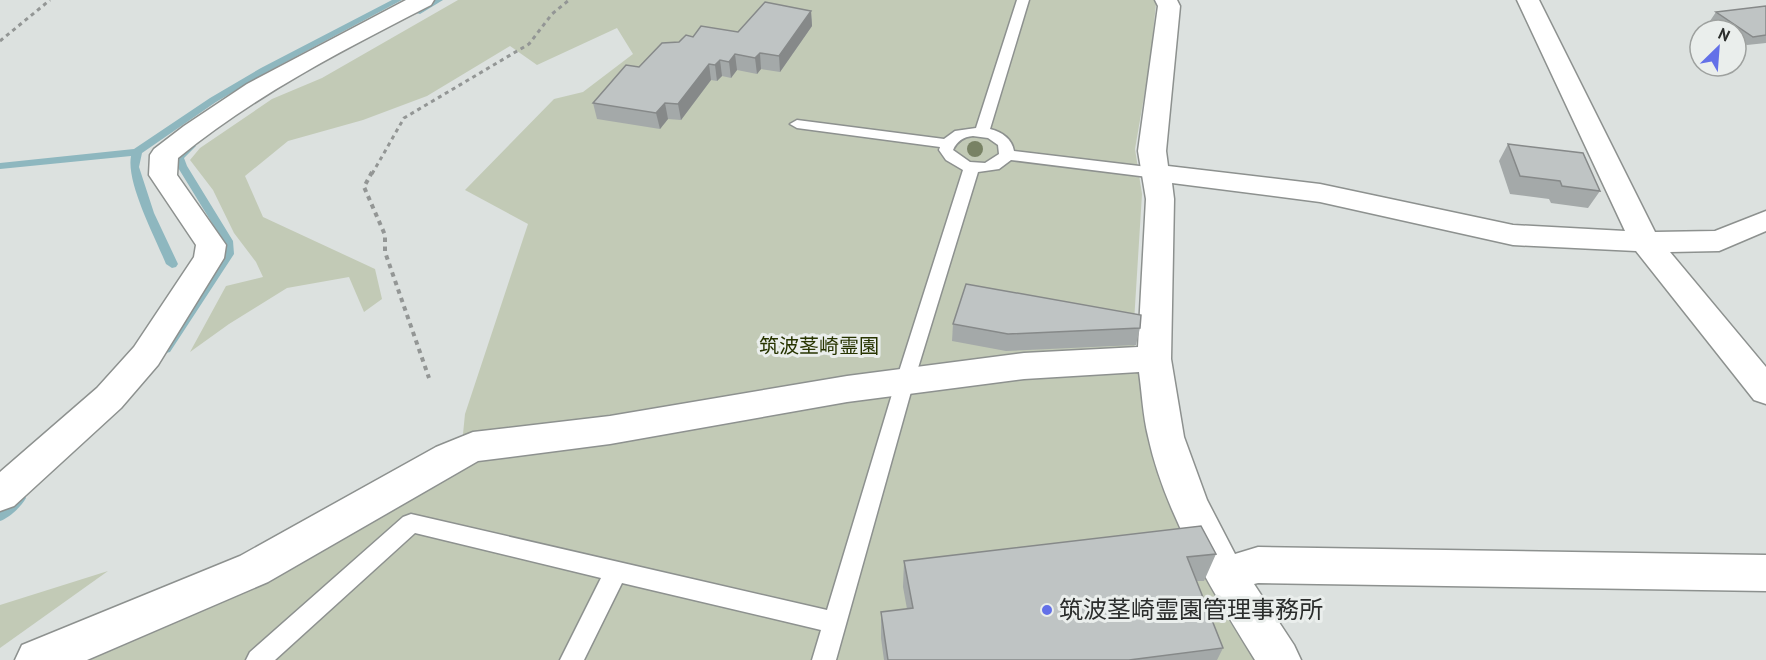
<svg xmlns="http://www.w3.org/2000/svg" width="1766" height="660" viewBox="0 0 1766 660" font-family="'PT Sans','Noto Sans JP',sans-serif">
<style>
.green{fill:#c2cab6}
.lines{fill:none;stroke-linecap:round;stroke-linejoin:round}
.stream{fill:#8eb7bf;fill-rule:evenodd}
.lane-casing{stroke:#8d918f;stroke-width:3}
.street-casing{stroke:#8d918f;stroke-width:3}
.path-far1{stroke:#939695;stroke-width:3;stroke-dasharray:4 4;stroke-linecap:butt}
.path{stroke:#939695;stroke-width:4;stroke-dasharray:4.5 4.5;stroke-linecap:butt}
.lane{fill:#fff;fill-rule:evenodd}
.street{fill:#fff;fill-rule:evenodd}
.tree{fill:#788264}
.wall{fill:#a4a9a9}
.shaded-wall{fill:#868989}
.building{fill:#bfc4c4;stroke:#868989;stroke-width:1.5}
.poi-dot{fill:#6370e8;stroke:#eaeeec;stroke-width:2}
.labels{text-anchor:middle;stroke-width:6;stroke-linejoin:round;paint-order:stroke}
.park-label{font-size:20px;fill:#273400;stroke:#eaeeec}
.near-poi-label{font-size:24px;fill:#2b2d2c;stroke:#eaeeec;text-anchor:start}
</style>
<rect width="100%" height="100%" fill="#dce1df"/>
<g class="green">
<polygon points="458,0 1154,0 1156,4 1150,62 1135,149 1142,194 1133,338 1144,390 1263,660 72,660 460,464 465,414 528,224 465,190 554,99 583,92 633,54 617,28 537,65 510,46 427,96 363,120 288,141 245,176 263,217 375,269 382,299 364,312 349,277 287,288 229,324 190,352 226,286 263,277 256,262 234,233 213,190 190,160 200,148 272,99 322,78"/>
<polygon points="108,571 0,648 0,605"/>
</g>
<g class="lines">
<g class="stream">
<path d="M 392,0 L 402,0 L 267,72 L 216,102 L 142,153 L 139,167 L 154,213 L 178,264 L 176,267 L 172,268 L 166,264 C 155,237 126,183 131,156 L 0,169 L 0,163 L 134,149 L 210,98 L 261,68 Z"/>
<polygon points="433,0 443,0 420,14 413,12"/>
<polygon points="191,143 196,146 184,158 187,166 233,241 234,254 170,352 166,353 160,349 162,346 222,254 223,241 177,166 174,157 188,144"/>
<path d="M 19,492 L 24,494 L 26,498 C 21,507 9,518 0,521 L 0,506 L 14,494 Z"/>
</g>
<g class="lane-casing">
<path id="lane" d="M 1017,0 L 1029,0 L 990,129 C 1002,132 1012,139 1014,151 L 1156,168 L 1164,173 L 1156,178 L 1011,160 L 999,169 L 978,172 L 914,381 L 836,660 L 812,660 L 821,630 L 622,583 L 584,660 L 560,660 L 601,578 L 415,533 L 275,660 L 246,660 L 250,652 L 403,517 L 411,514 L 827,610 L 896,381 L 963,170 L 946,160 L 939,150 L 940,147 L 797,128 L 790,124 L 797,120 L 944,139 L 955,131 L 976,128 ZM 973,136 L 988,138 L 998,145 L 999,154 L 985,163 L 970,162 L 953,150 C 957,141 963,137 973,136 Z"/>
</g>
<g class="street-casing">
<g id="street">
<path d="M 406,0 L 434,0 L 431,5 C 343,50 255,95 178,158 L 177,175 L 226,245 L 224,258 L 158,365 L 121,408 L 14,506 L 0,511 L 0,472 L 97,388 L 134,347 L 194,257 L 196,245 L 149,175 L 150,155 L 154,149 L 184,126 L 247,84 Z"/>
<path d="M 1155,0 L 1177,0 L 1180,6 L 1166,151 L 1168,166 L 1320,184 L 1513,225 L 1625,231 L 1517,0 L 1539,0 L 1655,232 L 1715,231 L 1766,211 L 1766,231 L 1719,251 L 1670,252 L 1766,367 L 1766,404 L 1754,400 L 1636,251 L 1513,245 L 1320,202 L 1172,183 L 1174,199 L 1171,359 L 1184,437 L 1207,500 L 1235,554 L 1258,547 L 1766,555 L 1766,591 L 1258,583 L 1254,584 L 1294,645 L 1301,660 L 1255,660 C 1213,592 1165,515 1148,436 C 1143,416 1142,393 1139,372 L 1024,379 L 847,402 L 610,444 L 478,461 L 268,582 L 87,660 L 15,660 L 22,645 L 240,556 L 436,447 L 473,432 L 610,416 L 847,376 L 1024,353 L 1138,347 L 1146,199 L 1138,151 L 1158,6 Z"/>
</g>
</g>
<g class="path-far1">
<polyline points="0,41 50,0"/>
<polyline points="372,174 404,118 529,44 552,14 569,0"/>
</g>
<polyline class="path" points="372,172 364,187 385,235 385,252 429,378"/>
<use href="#lane" class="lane"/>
<use href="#street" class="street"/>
</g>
<circle class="tree" cx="975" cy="149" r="8"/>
<g class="wall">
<polygon points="1766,6 1766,43 1747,45 1736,38 1736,30 1724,30 1710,21 1716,12"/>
<polygon points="811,11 812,26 780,72 761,69 757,74 737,70 731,78 722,76 717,81 711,80 681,120 668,119 660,129 597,119 593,103 639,67 679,42 738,32"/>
<polygon points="1508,144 1600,191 1588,208 1551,203 1549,199 1510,194 1499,161"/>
<polygon points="953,324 1140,328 1136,345 1006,351 952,341"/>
<polygon points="1216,554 1204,581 1196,581 1223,648 1217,660 884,660 881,638 881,612 907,609 903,587 904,561"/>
</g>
<g class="shaded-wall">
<polygon points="811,11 812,26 780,72 779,56"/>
<polygon points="760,53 761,69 757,74 755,58"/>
<polygon points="735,54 737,70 731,78 729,62"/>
<polygon points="720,60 722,76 717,81 715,65"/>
<polygon points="709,64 711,80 681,120 678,104"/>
<polygon points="665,103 668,119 660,129 656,113"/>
</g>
<g class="building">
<polygon points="765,2 811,11 779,56 760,53 755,58 735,54 729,62 720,60 715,65 709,64 678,104 665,103 656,113 593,103 626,65 639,67 662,43 679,42 686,35 693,37 701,26 738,32"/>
<polygon points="1766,6 1766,35 1753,37 1716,12"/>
<polygon points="1508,144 1583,153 1600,191 1562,186 1560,181 1520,176"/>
<polygon points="966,284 1141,315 1140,328 1008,334 953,324"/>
<polygon points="1201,526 1216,554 1187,557 1223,648 1129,660 888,660 881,612 913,608 904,561"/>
</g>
<circle class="poi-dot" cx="1047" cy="610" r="6"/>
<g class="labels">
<g class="park-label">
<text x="819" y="353">筑波茎崎霊園</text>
</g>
<g class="near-poi-label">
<text x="1059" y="618">筑波茎崎霊園管理事務所</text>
</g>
</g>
<g transform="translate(1718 48) rotate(25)"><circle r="28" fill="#eaeeec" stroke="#9ea19f" stroke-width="1.5"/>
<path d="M0-4.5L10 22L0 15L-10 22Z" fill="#6370e8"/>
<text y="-9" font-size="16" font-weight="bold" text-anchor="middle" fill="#2b2d2c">N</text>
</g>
</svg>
